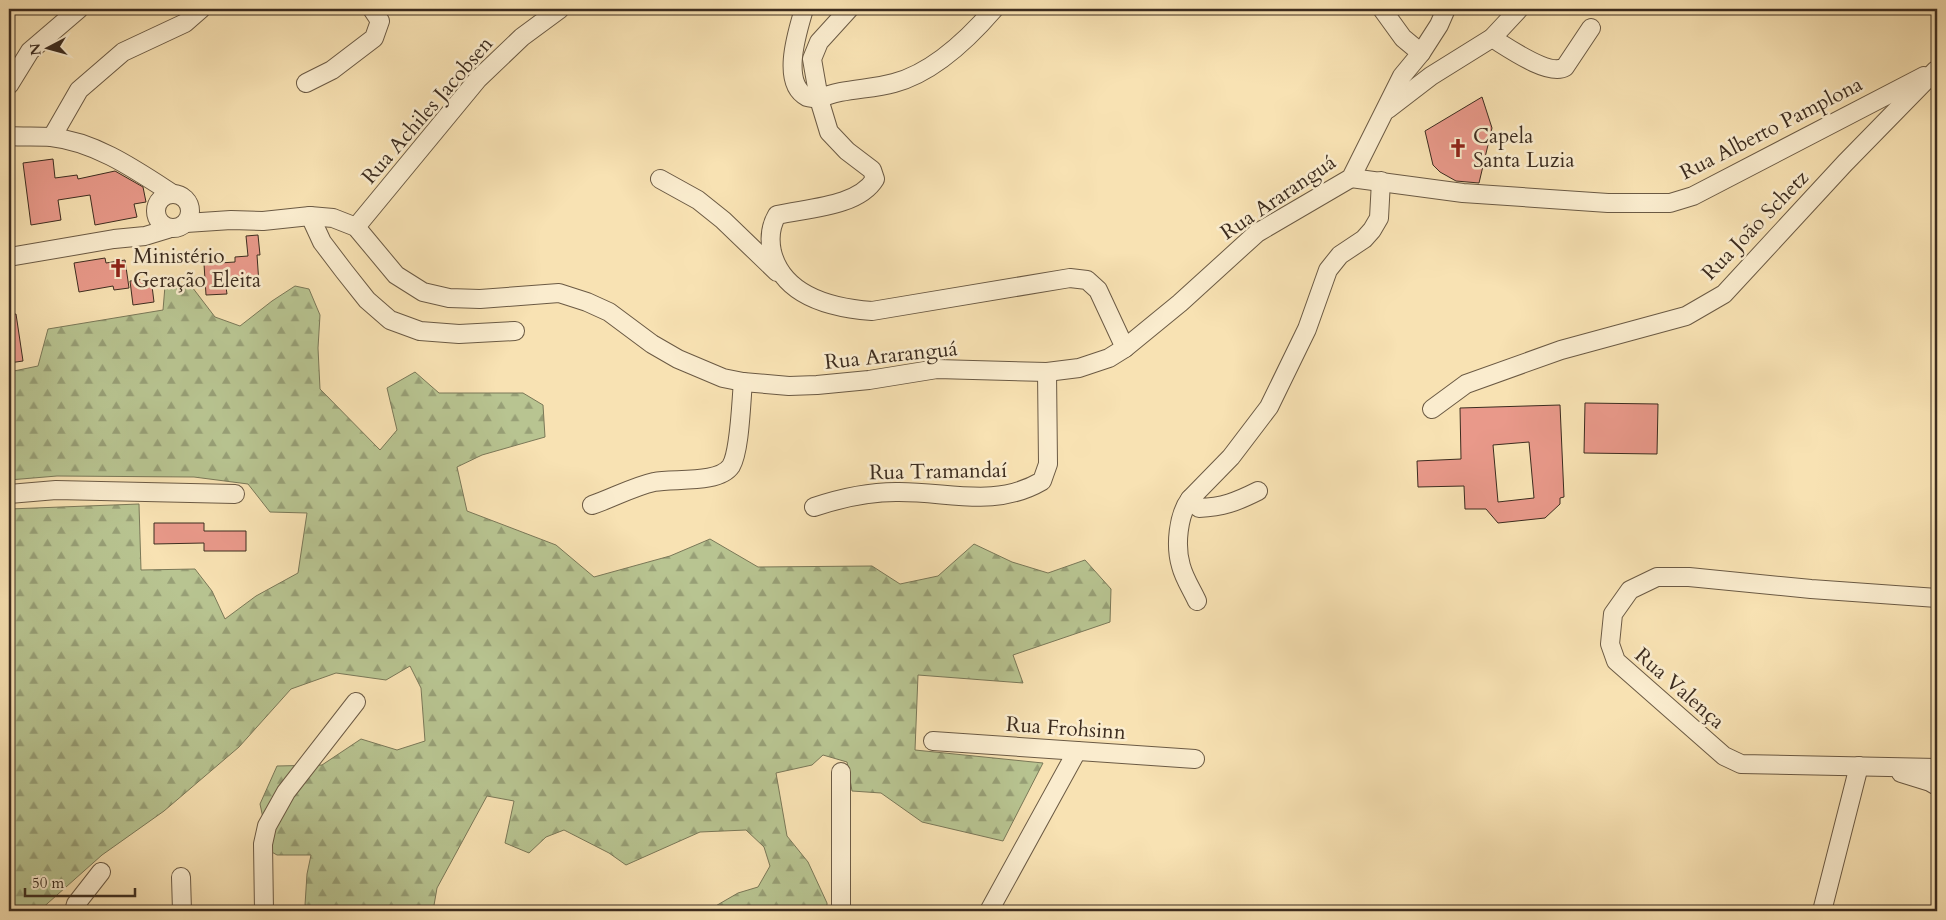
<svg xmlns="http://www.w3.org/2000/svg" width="1946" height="920" viewBox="0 0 1946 920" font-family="Cardo,serif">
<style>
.forest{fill:url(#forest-firs);stroke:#7a7858}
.building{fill:#e9998a;stroke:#3c2c1f;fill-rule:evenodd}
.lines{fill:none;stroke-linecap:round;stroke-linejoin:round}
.minor-casing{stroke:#6b5a44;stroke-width:20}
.minor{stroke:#faecce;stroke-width:18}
.labels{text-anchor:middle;stroke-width:5;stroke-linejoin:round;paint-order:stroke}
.street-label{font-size:21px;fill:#3c2c1f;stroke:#faecce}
.poi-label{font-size:21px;fill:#3c2c1f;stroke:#faecce;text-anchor:start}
</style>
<defs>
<pattern id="forest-firs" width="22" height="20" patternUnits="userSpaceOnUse" patternTransform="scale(1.25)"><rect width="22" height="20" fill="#b8c491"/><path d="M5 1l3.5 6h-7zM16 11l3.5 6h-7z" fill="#979f76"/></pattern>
</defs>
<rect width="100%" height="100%" fill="#f8e2b3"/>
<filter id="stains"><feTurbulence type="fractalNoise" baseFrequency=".004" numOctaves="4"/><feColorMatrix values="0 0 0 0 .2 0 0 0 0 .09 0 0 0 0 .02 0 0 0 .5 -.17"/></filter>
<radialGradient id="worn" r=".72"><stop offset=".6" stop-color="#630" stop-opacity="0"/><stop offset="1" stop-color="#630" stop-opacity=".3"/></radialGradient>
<polygon class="forest" points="189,283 215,317 240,326 272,301 295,286 309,289 320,315 318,348 320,389 380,450 397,430 387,388 415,372 439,393 523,393 543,405 545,437 482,455 457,467 467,511 556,545 594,577 670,556 710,539 758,567 872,566 900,584 938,576 974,544 1012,562 1048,573 1085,560 1111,589 1110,622 1013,655 1023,683 918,675 915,750 1043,763 1003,841 922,822 881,793 852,791 847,762 823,755 812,765 776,773 787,836 808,862 827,903 827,911 707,911 738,893 758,887 770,866 764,847 746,830 700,832 626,865 609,853 564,830 546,837 529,853 505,843 514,801 487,796 437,888 433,911 318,911 305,905 307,874 311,855 277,855 270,851 260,804 277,766 322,765 361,739 397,750 425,741 421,688 410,666 386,680 336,673 291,689 239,747 164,811 102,855 39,911 9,911 9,509 139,504 141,570 195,569 212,591 225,619 256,596 298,573 307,513 270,512 248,484 194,477 57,476 9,480 9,372 38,366 48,329 163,310 165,286"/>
<g class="building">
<polygon points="1482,97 1492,128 1479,183 1456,181 1440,172 1433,165 1425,131"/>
<polygon points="53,159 55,178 77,175 78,179 115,171 143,187 146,202 134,204 137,217 95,225 90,195 58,200 61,220 31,225 23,163"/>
<polygon points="258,235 260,255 257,255 259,284 226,287 227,294 206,295 204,264 235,262 235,257 248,256 246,236"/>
<polygon points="105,258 106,263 125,260 129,288 114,290 113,286 79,292 74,263"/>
<polygon points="151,278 154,302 133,305 130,281"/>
<polygon points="16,314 23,361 9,363 9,315"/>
<polygon points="1585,403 1658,404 1657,454 1584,453"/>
<path d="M 1560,405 L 1564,497 L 1560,498 L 1560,504 L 1545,518 L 1498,523 L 1486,509 L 1465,509 L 1464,486 L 1418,487 L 1417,461 L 1461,459 L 1460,408 ZM 1529,442 L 1534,498 L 1498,502 L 1493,445 Z"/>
<polygon points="154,523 204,523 204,531 246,531 246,551 204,551 204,543 154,544"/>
</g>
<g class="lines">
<g class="minor-casing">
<g id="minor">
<path d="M 804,9 C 798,30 780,83 807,97 C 810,98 816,98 819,99"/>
<path d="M 849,9 L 819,42 L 812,59 L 819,99 L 829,132 L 847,151 L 872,170 L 875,179 C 858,207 807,208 777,215 C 770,227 769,238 772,252 C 783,296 832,308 872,311 L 1070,278 L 1087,280 L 1098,290 L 1125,348"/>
<polyline points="1382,9 1403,38 1421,53"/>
<path d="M 1492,38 C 1507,47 1549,77 1565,67 L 1591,28"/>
<polyline points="306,83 332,70 374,38 380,21 372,9"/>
<polyline points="9,85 30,51 79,9"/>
<path d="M 819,99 C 842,88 869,90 894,83 C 932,73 969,38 994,9"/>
<polyline points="1388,109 1431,76 1492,38 1519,9"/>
<path d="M 9,136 C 23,137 37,136 51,137 C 96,142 136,170 173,194"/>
<polyline points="52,137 79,90 123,52 185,23 201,9"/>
<polyline points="1351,178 1463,193 1608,203 1670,203 1693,196 1924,76"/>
<polyline points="660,179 698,200 723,220 777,272"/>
<circle cx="173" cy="211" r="17"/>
<polyline points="310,216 322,242 344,271 367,300 390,320 420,331 459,334 515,331"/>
<polyline points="186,223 231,220 263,221 310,216 333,218 356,227 396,275 423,292 449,298 480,299 559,293 587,302 609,312 652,344 678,359 723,378 743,382 789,386 817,385 869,380 937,369 1047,372 1079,368 1109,358 1125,348 1180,303 1257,233 1351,178 1402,76 1421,53 1439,25 1446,9"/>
<polyline points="356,227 478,79 522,37 560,9"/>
<polyline points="9,257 114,239 145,236 168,229"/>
<polyline points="1432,409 1466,384 1561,350 1686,316 1724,294 1845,163 1936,70"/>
<path d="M 1258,491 C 1236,502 1223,507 1199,508 L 1190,499 L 1231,457 L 1269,407 L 1307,329 L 1328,270 L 1340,255 L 1364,239 L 1372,230 L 1379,218 L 1381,181"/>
<polyline points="9,494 56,490 235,494"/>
<path d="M 1190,499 C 1178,515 1175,546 1181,566 C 1184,578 1192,590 1197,601"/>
<path d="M 592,505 C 613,498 632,487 654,482 C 674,478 719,484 731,466 C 740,451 741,402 743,382"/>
<path d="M 814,507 C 841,498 867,492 896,492 C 948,491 994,509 1042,481 L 1048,464 L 1047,372"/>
<polyline points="1937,598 1811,589 1689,577 1657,577 1630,590 1613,614 1610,644 1616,661 1724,756 1741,764 1937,768"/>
<polyline points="933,741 1195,759"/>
<polyline points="841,772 841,911"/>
<polyline points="1901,773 1930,782 1937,786"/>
<polyline points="181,877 182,911"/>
<polyline points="74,911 76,904 101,872"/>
<polyline points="264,911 263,844 267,826 286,792 356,702"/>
<polyline points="989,911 1077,751"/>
<polyline points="1822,911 1859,766"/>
</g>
</g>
<use href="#minor" class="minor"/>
</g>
<defs>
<g id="church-bare" transform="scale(1.5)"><path d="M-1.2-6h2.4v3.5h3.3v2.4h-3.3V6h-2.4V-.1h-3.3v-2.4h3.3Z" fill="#8f2418" stroke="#faecce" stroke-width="2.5" paint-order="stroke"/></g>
</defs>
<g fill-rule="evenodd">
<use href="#church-bare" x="1458" y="148"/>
<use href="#church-bare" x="118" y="268"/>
</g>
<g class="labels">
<g class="street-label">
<text transform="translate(427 110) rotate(-49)" y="7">Rua Achiles Jacobsen</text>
<text transform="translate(1771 128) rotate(-27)" y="7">Rua Alberto Pamplona</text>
<text transform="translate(1278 197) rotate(-34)" y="7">Rua Araranguá</text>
<text transform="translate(1755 225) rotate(-46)" y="7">Rua João Schetz</text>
<text transform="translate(891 355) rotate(-6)" y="7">Rua Araranguá</text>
<text transform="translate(938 471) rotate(-1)" y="7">Rua Tramandaí</text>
<text transform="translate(1680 688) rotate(41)" y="7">Rua Valença</text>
<text transform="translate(1066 728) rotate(4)" y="7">Rua Frohsinn</text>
</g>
<g class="poi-label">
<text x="1473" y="143">Capela<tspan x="1473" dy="24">Santa Luzia</tspan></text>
<text x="133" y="263">Ministério<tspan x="133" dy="24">Geração Eleita</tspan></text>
</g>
</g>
<rect width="1946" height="920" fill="none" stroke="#f8e2b3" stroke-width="30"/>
<rect x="10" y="10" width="1926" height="900" fill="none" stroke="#3c2c1f" stroke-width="2.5"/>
<rect x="15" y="15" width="1916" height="890" fill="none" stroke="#3c2c1f"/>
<g transform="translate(48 48) rotate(264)" stroke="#faecce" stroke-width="4" paint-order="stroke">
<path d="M0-4L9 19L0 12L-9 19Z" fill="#3c2c1f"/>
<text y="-8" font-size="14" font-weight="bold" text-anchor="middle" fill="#3c2c1f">N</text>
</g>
<path d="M25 888v8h110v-8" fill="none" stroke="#3c2c1f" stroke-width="2.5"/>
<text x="32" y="888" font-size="15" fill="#3c2c1f" stroke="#faecce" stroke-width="4" paint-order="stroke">50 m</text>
<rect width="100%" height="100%" filter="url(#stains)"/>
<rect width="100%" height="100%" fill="url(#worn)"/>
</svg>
